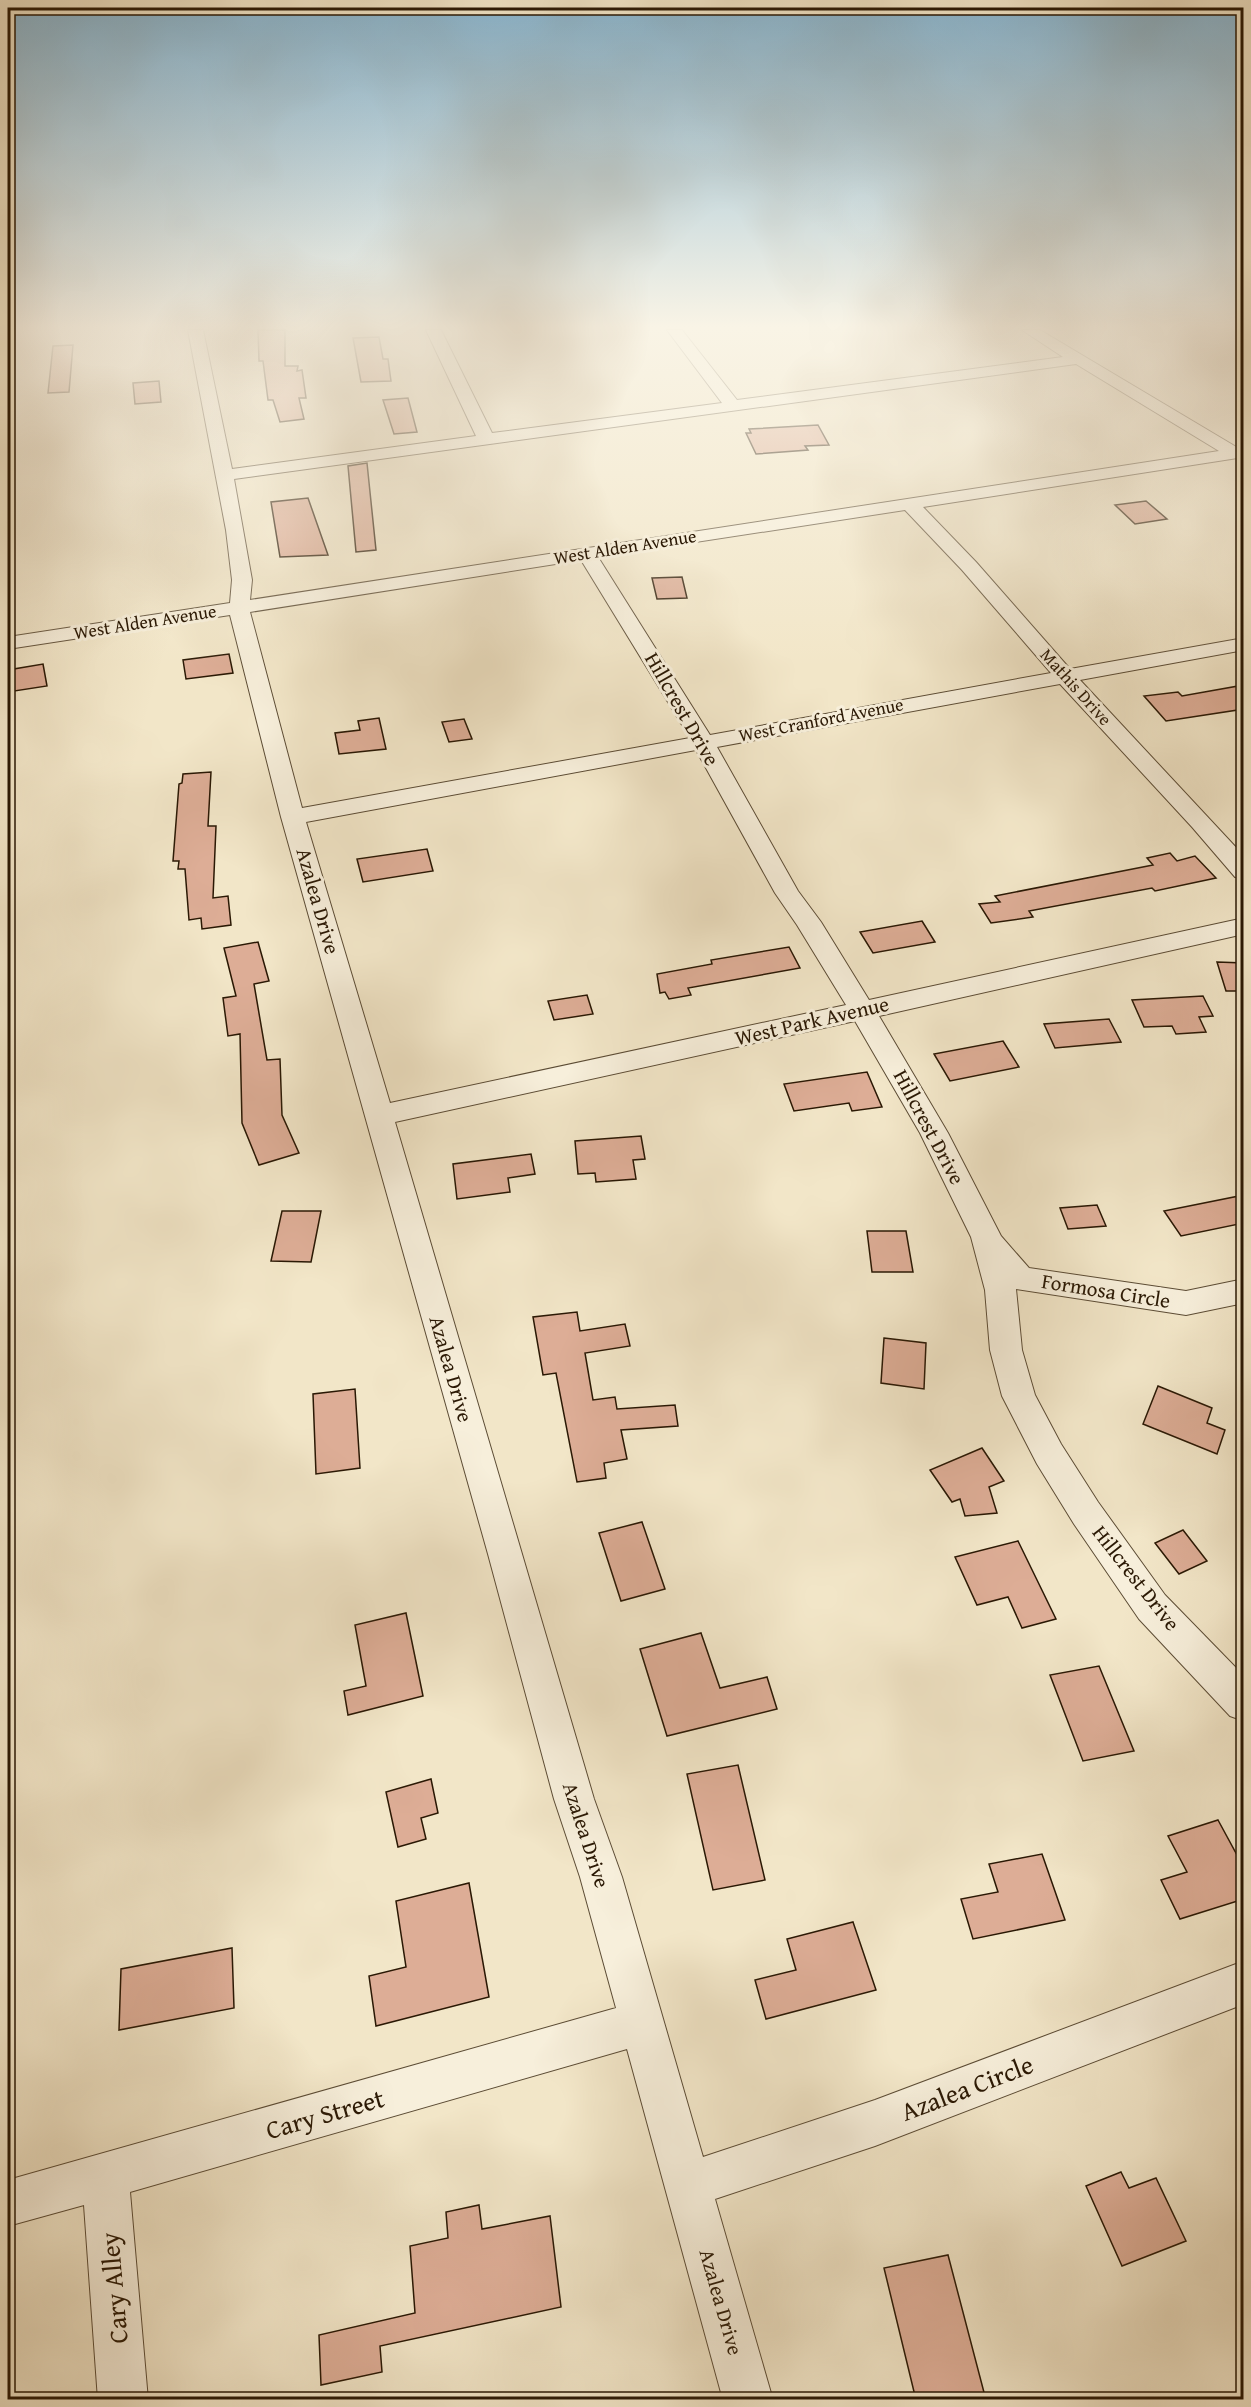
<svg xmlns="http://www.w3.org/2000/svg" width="1251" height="2407" viewBox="0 0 1251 2407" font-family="'Gentium Book Plus',serif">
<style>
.building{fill:#ddad96;stroke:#2a1804;stroke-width:1.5}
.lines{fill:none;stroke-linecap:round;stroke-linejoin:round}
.minor-casing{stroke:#5c4c35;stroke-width:2}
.minor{fill:#f7efdb;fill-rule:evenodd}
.labels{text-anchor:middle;stroke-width:6;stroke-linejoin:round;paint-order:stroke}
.far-street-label{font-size:18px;fill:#2a1804;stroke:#f7efdb}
.street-label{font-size:21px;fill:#2a1804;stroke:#f7efdb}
.near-street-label{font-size:26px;fill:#2a1804;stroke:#f7efdb}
</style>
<rect width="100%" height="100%" fill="#f2e6c8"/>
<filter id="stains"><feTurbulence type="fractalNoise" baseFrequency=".00333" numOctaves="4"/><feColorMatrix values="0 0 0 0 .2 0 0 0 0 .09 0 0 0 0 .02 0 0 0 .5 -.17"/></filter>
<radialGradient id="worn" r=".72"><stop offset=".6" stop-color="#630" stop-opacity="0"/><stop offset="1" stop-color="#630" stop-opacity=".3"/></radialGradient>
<g class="building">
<polygon points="258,330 285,330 285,366 298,366 297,371 302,370 306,398 299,398 304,419 280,422 273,400 268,400 263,361 259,361"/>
<polygon points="379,337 383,359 388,359 391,381 361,382 353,338"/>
<polygon points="73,345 69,392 48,393 53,346"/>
<polygon points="159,381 161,402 135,404 133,383"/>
<polygon points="408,398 417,432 394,434 383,400"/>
<polygon points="818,425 829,445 805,446 808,450 756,454 746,433 751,433 749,429"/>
<polygon points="367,463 376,550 356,552 348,466"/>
<polygon points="308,498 328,555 280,557 271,502"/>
<polygon points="1146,501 1167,519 1135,524 1115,505"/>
<polygon points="682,577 687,598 657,599 652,578"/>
<polygon points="229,654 233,673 186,679 183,660"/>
<polygon points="43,664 47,686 8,692 8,670"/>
<polygon points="1244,685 1244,709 1166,721 1144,696 1178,692 1182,696"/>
<polygon points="379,718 386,749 339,754 335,733 360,730 358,721"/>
<polygon points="464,719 472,739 449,742 442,722"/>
<polygon points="211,772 208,826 216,826 213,898 228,896 231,925 202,929 201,918 189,920 185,869 178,869 179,861 173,861 179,784 182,783 183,774"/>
<polygon points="427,849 433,871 363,882 357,859"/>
<polygon points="1170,853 1177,861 1195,856 1216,878 1155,891 1152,888 1029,911 1033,917 991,923 979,904 1000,902 995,896 1153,865 1147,858"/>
<polygon points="922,921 935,942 873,953 860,932"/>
<polygon points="258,942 269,981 254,984 267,1060 280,1059 282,1115 299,1153 259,1165 242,1123 240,1034 228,1036 223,998 236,996 224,948"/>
<polygon points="789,947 800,968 688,988 691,995 669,999 665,992 660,993 657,974 712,964 711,960"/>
<polygon points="1217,962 1244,963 1244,991 1226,991"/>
<polygon points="587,995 593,1014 554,1020 548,1001"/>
<polygon points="1203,996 1213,1016 1199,1017 1206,1032 1176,1034 1172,1026 1144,1027 1132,1000"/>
<polygon points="1109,1019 1121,1042 1055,1048 1044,1024"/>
<polygon points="1003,1041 1019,1067 950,1081 934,1054"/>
<polygon points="867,1072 882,1107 852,1111 849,1103 794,1111 784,1084"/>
<polygon points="641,1136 645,1159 633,1160 636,1179 596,1182 595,1173 578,1174 575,1141"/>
<polygon points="531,1154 535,1174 508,1178 510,1192 457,1199 453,1164"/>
<polygon points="1244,1195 1244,1223 1181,1236 1164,1211"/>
<polygon points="1097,1205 1106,1226 1068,1229 1060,1208"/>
<polygon points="282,1211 321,1211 311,1262 271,1261"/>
<polygon points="867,1231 906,1231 913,1272 872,1272"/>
<polygon points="577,1312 580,1331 625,1324 630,1346 585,1353 593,1400 615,1397 617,1409 675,1405 678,1426 621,1430 627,1459 604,1463 606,1478 577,1482 556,1373 543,1375 533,1317"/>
<polygon points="884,1338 926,1343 924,1389 881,1383"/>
<polygon points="1158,1386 1212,1408 1207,1423 1225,1430 1217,1454 1143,1424"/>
<polygon points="355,1389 360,1468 316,1474 313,1394"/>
<polygon points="982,1448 1004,1481 989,1487 997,1513 965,1516 960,1499 952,1502 930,1470"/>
<polygon points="642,1522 665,1589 621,1601 599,1533"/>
<polygon points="1183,1530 1207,1561 1179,1574 1155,1543"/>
<polygon points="1018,1541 1056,1619 1022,1628 1008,1597 977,1605 955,1557"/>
<polygon points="406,1613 423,1696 348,1715 344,1691 366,1686 355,1625"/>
<polygon points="701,1633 720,1688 767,1677 777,1709 667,1736 640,1649"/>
<polygon points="1099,1666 1134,1751 1083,1761 1050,1675"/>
<polygon points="738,1765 765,1880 713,1890 687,1774"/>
<polygon points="431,1779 438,1813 421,1818 426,1839 398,1847 386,1792"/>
<polygon points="1218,1820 1244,1868 1244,1899 1180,1919 1161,1880 1187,1872 1168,1836"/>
<polygon points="1042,1854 1065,1920 973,1939 961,1899 998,1892 989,1864"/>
<polygon points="469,1883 489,1997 376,2026 369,1976 406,1967 396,1901"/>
<polygon points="853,1922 876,1990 766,2019 755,1980 796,1970 787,1939"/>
<polygon points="232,1948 234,2008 119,2030 121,1969"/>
<polygon points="1121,2172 1129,2188 1156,2178 1186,2241 1122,2266 1086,2186"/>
<polygon points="479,2205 482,2229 550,2216 561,2307 380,2346 382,2372 321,2385 319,2335 415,2313 410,2246 448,2238 446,2212"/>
<polygon points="948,2255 986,2400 916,2400 884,2268"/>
</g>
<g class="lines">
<g class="minor-casing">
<path id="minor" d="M 188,330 L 203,330 L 232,469 L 476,436 L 426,330 L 441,330 L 492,433 L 722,403 L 667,330 L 682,330 L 737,400 L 1063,357 L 1022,330 L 1040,330 L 1238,448 L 1244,447 L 1244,457 L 923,507 L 976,562 L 1070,669 L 1244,638 L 1244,650 L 1080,680 L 1244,856 L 1244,879 L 1235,877 L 1192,827 L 1060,684 L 717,747 L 798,891 L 821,922 L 869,1000 L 1244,918 L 1244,934 L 879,1016 L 948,1133 L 1001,1236 L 1029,1268 L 1186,1291 L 1244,1279 L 1244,1303 L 1186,1315 L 1016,1289 L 1022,1350 L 1035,1395 L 1061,1444 L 1098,1502 L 1165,1595 L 1244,1676 L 1244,1721 L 1230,1716 L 1139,1619 L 1074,1524 L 1037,1464 L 1002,1396 L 990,1350 L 985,1290 L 971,1237 L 920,1133 L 855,1021 L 395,1122 L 594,1799 L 622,1877 L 703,2157 L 875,2100 L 1244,1961 L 1244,2004 L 875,2146 L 715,2199 L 773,2400 L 723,2400 L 627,2049 L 130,2192 L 148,2400 L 98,2400 L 84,2205 L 8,2226 L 8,2180 L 616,2008 L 580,1877 L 554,1799 L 488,1554 L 281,817 L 230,615 L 8,649 L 8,637 L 230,603 L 232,580 L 226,530 ZM 1076,364 L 1219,451 L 250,600 L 252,580 L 234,479 ZM 905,510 L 962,570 L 1051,673 L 710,735 L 598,557 ZM 581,560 L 690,738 L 302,808 L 250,612 ZM 696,750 L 775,893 L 797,925 L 846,1005 L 390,1103 L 306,822 Z"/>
</g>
<use href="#minor" class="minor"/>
</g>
<linearGradient id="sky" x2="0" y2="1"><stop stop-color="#89b8d4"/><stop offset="0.49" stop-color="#f9f4e6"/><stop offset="1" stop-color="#f9f4e6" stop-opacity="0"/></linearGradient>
<rect width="1251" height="667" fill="url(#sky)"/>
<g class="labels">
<g class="far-street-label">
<text transform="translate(625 547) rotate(-9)" y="6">West Alden Avenue</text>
<text transform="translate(145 622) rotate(-9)" y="6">West Alden Avenue</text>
<text transform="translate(1076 687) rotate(48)" y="6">Mathis Drive</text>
<text transform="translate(821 720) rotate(-11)" y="6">West Cranford Avenue</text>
</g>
<g class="street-label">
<text transform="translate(682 709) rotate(60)" y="7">Hillcrest Drive</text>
<text transform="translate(318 901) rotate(74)" y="7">Azalea Drive</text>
<text transform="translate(812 1021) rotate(-13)" y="7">West Park Avenue</text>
<text transform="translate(929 1127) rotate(62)" y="7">Hillcrest Drive</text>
<text transform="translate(1106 1291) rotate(9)" y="7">Formosa Circle</text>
<text transform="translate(451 1369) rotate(74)" y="7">Azalea Drive</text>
<text transform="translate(1136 1578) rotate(52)" y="7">Hillcrest Drive</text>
<text transform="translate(586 1835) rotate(72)" y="7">Azalea Drive</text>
<text transform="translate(721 2302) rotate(74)" y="7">Azalea Drive</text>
</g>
<g class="near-street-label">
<text transform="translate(967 2088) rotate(-21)" y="9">Azalea Circle</text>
<text transform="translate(325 2114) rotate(-16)" y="9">Cary Street</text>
<text transform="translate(114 2288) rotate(-95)" y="9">Cary Alley</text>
</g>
</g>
<rect width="1251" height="2407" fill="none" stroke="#f2e6c8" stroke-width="30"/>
<rect x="9" y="9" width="1233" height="2389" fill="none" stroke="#2a1804" stroke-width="3"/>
<rect x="15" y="15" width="1221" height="2377" fill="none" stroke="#2a1804" stroke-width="1.5"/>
<rect width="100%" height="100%" filter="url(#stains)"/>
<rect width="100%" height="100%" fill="url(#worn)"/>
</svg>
